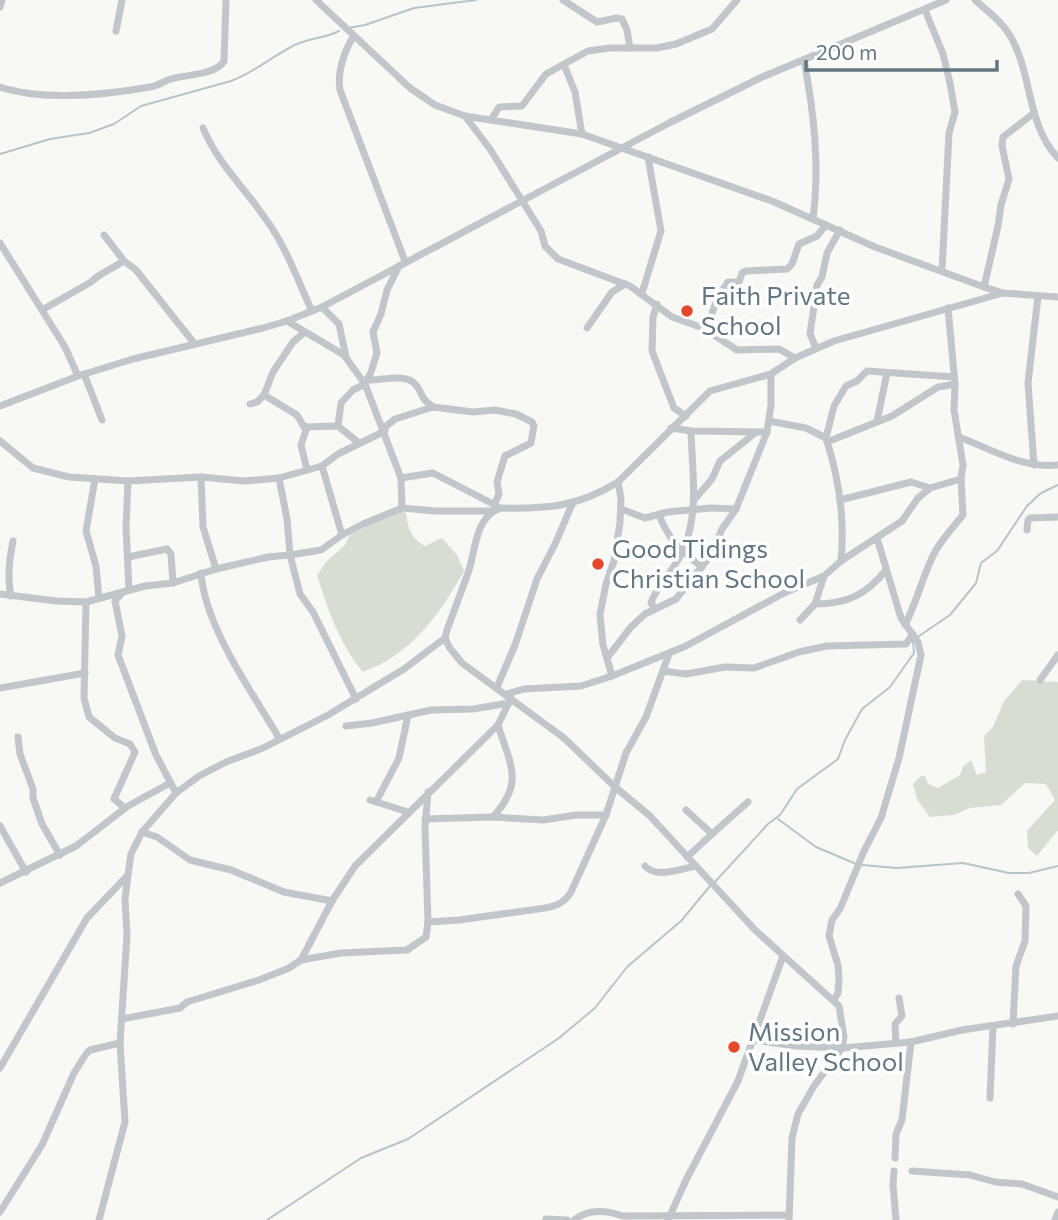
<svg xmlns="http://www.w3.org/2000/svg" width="1058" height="1220" viewBox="0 0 1058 1220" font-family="Commissioner,sans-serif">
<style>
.green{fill:#d8ddd4}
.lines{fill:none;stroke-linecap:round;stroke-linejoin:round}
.stream{stroke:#b7c5c8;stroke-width:2}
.street{stroke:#c1c6ca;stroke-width:7}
.poi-dot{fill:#e4472a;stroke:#fff;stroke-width:2.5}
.labels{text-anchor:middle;stroke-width:7;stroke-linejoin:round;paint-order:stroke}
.poi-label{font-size:26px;fill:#637681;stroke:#fff;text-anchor:start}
</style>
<rect width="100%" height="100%" fill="#f8f8f5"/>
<g class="green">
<path d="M 403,511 L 406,513 C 408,529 411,538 425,546 L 442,538 L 457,555 L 464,571 C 440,614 411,655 363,672 C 339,643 328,610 317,575 L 327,561 L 345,545 L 350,535 L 367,526 Z"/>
<polygon points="1022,680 1058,682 1058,830 1037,856 1028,848 1027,831 1055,800 1046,784 1025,783 1001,805 970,808 954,815 930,817 917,799 913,784 921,776 925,776 928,784 938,788 960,775 963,767 971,760 977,775 986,772 984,736 993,727 1004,701"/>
</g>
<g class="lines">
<g class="stream">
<polyline points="348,28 365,25 414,8 476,0"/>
<path d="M 0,154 L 50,139 L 89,133 L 114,124 L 141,106 L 231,81 C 253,73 270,58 291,47 C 306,38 324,39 339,31"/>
<polyline points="919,636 950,615 976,583 981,563 997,551 1027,506 1041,493 1058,485"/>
<polyline points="778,819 816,847 854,863"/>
<polyline points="862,865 897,868 963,863 1009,873 1029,873 1058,866"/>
<polyline points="714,883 768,824 780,815 797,789 838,759 845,740 862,709 890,687 914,653 913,641"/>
<polyline points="267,1220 361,1158 408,1139 559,1038 595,1008 627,967 681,921 710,886"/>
</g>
<g class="street">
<polyline points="316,0 410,88 435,105 465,116 582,134 772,201 875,247 984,287 1003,293 1058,297"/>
<polyline points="563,0 597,22 617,18 622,19 627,30 630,48"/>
<path d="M 975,0 C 986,10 999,19 1007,31 C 1033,68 1025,124 1058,158"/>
<polyline points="0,7 2,0"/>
<polyline points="925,10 943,54 950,83 955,112 949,133 942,270"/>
<polyline points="116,31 122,0"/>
<path d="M 353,37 C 344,52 337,72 340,90 L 405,261"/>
<path d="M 804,60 C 814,113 820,166 813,219"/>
<polyline points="564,65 575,92 582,134"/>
<path d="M 0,87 C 43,101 105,95 150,87 C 159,86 166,79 175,78 C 188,75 217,74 224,61 L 226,0"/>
<polyline points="465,116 490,149 541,231 545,246 558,259 630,286 672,317 703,328 737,350 779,349 795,358"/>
<polyline points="491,120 499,107 522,106 546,74 588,51 609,48 657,48 676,44 712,29 737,0"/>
<path d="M 203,128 C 218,164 244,187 265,218 C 286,246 297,279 312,311"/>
<polyline points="104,235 124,261 136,270 194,343"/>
<polyline points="0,243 65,347 78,376"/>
<polyline points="984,287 998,226 1001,205 1009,179 1002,146 1003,137 1034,113"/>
<polyline points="642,293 661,231 648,157"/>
<polyline points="657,304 653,317 652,351 674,408 686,416"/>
<polyline points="322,307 339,324 346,357"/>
<path d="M 42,310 L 91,282 C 100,273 113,268 124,261"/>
<polyline points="287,321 344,355 365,384 401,478 402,508"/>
<polyline points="587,328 612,292 625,284"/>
<polyline points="706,330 718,297 728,282 739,282 742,273 746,271 787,269 792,264 799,244 817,236 826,225"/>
<polyline points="816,348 810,334 817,285 822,277 827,253 840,230"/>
<polyline points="84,374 102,420"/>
<path d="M 367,380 C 382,381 405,372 416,385 C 424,395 419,397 433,407"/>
<polyline points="264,395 297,415 304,427 338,426 359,443"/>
<polyline points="250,404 257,402 264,395 273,372 293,342 305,332"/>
<polyline points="0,406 78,376 133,359 263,328 287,321 322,307 669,123 760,78 946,0"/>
<path d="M 769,421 L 806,428 L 826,438 C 839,478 845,520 841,561"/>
<polyline points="877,421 887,373"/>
<polyline points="338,426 341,403 353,390 365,384 371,372 377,353 373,332 381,314 387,290 399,266"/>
<polyline points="307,427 301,445 307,470"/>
<polyline points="384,428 395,419 433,407 473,412 495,410 516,414 532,422 534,426 531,443 505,456 497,482 499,494 494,505"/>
<polyline points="671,428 691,431 767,432"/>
<path d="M 959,437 C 991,449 1023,469 1058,465"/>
<polyline points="826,438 834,406 846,386 857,381 867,371 954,377"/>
<polyline points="0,441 33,468 69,477 128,481 201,477 244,481 279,478 322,466 338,454 385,431"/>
<polyline points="827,442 892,416 938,387 955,384"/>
<polyline points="1034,465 1028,383 1038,296"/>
<polyline points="322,466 342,535"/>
<polyline points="201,477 203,527 216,569"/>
<polyline points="401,478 433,473 497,506"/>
<polyline points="95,479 86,531 96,566 99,598"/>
<polyline points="128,481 126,527 129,590"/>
<polyline points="694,500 712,479 720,461 755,433"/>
<polyline points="840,500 911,482 930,488"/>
<polyline points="621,509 645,518 668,512 711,508 736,509"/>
<path d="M 659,514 C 667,538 681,551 702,567"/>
<polyline points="1027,530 1028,520 1030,518 1058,517"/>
<polyline points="128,557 167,549 171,554 173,583"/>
<path d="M 201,573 C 205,627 252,692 279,738"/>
<polyline points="122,593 115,601 122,636 118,655 156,755 176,793"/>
<polyline points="0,594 56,601 86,602 145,586 173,583 216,569 268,557 290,555 287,519 279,478"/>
<path d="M 11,596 C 7,577 9,560 13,541"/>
<polyline points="86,602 84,698 89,717 115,738 130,744 135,752 114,799 125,808"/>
<path d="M 815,604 C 847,604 866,595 886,570"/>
<path d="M 655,608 L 651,603 C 658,582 678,567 685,546 C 699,508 692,470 691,431"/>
<polyline points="800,620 815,604 824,576"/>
<path d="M 905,625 C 918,600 923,573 936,550 C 944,537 954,526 963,515 L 961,479"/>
<polyline points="607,658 631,627 645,614 676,599 711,555 722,529 736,509 767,432 771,405 771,374"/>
<polyline points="663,671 686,674 725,667 754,668 799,652 827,646 906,644 913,634"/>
<polyline points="612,676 603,645 600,614 606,584 614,561 620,522 621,499 618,482"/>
<polyline points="1040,680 1058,655"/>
<polyline points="497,687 515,645 537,579 556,542 573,502"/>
<polyline points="0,688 85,673"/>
<polyline points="507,694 524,689 581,686 612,676 686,646 784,593 824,576 841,561 902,521 918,498 930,488 961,479 963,465 954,410 955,384 948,308"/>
<polyline points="356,699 313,612 300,594 290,555 321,550 342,535 363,524 402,508 435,511 492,511"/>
<polyline points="346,726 372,723 431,710 473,709 509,703"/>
<polyline points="18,737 20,754 33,789 33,798 42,824 60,855"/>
<polyline points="370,800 408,812"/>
<polyline points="376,802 399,758 408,715"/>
<polyline points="686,810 712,834 687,857"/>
<path d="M 493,817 C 525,782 510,765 498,725"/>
<polyline points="425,819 493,817 543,820 576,815 606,815"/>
<polyline points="0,826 26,872"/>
<polyline points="142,832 157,837 190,860 231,870 284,892 332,901"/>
<polyline points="712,834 748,802"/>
<path d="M 645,866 C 657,879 680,869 696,866"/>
<polyline points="0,883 76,846 128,806 170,783"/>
<path d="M 428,922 L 459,920 L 545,908 C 557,906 565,902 571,892 L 606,815 L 626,753 L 646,717 L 669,654"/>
<polyline points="301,960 341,953 407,950 426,937 428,922 425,828 428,792"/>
<polyline points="834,1000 838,993 839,978 838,965 829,936 832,920 840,909 864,851 881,818 899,758 921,655 918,642 901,618 877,538"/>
<polyline points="122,1019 180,1008 187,1002 259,980 289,968 301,960 332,901 355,866 498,725 511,698"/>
<polyline points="1013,1024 1016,966 1025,941 1026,906 1018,894"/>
<polyline points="753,1040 796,1046 842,1048 911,1042 962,1030 1058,1016"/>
<polyline points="896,1043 895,1024 902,1016 899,998"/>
<polyline points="0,1068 87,918 128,875 131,854 142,832 176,793 199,776 226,762 263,748 328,715 404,669 445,638"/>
<polyline points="990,1098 993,1026"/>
<polyline points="895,1158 896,1134 902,1120 911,1042"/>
<polyline points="894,1171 893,1185 896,1220"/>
<polyline points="912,1171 970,1175 995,1182 1022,1184 1058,1197"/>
<polyline points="0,1212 42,1145 74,1073 86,1054 90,1050 120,1043"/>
<polyline points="546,1219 567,1220"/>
<polyline points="99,1220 125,1122 120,1043 127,935 125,899 128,875"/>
<path d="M 574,1220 C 588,1209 606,1210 623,1216 L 789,1215"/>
<polyline points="668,1220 686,1180 738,1081 783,956"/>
<path d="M 789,1220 L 792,1138 L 798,1114 L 814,1086 L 842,1048 L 844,1037 L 839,1006 L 755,930 L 650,816 L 614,786 L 564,738 L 462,663 L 449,647 L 445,638 L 447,630 C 454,611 461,592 468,573 C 476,551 474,517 501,508 C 546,509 578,507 618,482 L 710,391 L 771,374 L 795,358 L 834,341 L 1003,293"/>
<polyline points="1055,1220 1058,1212"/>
</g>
</g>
<g class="poi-dot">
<circle cx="687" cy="311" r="7"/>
<circle cx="598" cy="564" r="7"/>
<circle cx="734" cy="1047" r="7"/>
</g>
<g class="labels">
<g class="poi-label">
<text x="701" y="305">Faith Private<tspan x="701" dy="30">School</tspan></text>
<text x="612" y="558">Good Tidings<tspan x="612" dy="30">Christian School</tspan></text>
<text x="748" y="1041">Mission<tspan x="748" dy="30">Valley School</tspan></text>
</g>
</g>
<path d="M806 60v10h191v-10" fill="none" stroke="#637681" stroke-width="3.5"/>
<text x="816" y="60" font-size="21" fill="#637681" stroke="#ffffff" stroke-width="5" paint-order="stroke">200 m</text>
</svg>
